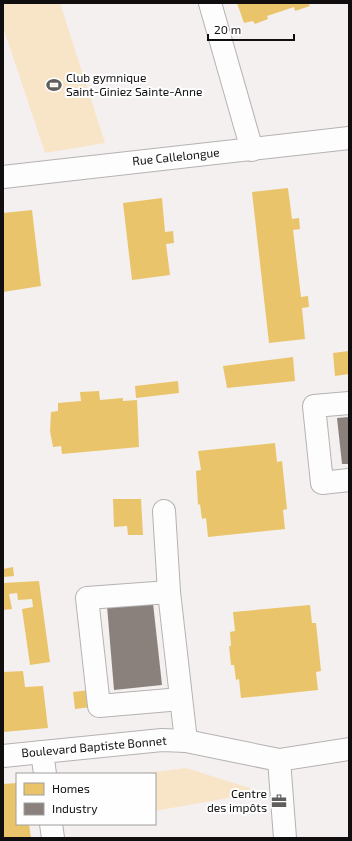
<svg xmlns="http://www.w3.org/2000/svg" width="352" height="841" viewBox="0 0 352 841" font-family="'Exo 2',sans-serif">
<style>
.green{fill:#f8e5c8}
.homes{fill:#e9c46a}
.industry{fill:#8a817c}
.lines{fill:none;stroke-linecap:round;stroke-linejoin:round}
.minor-casing{stroke:#b5b2b1;stroke-width:24}
.minor{stroke:#fdfdfd;stroke-width:22}
.labels{text-anchor:middle;stroke-width:4;stroke-linejoin:round;paint-order:stroke}
.poi-label{font-size:12px;fill:#100e0e;stroke:#fefefe;text-anchor:start}
.street-label{font-size:12px;fill:#100e0e;stroke:#fefefe}
</style>
<rect width="100%" height="100%" fill="#f4f0f0"/>
<g class="green">
<polygon points="3,3 60,3 105,143 45,153 3,27"/>
<polygon points="186,768 262,792 155,811 155,774 137,774"/>
</g>
<g class="homes">
<polygon points="237,3 308,3 310,6 295,11 294,7 267,16 268,19 255,24 253,21 244,23"/>
<polygon points="288,188 292,219 299,218 300,229 293,230 301,297 308,296 309,307 302,308 305,339 269,343 252,192"/>
<polygon points="162,198 165,232 173,231 174,243 166,244 170,275 132,280 123,203"/>
<polygon points="32,210 41,286 3,292 3,213"/>
<polygon points="349,351 349,374 335,376 333,353"/>
<polygon points="293,357 295,381 227,388 223,366"/>
<polygon points="178,381 179,393 136,398 135,386"/>
<polygon points="99,391 100,400 123,398 123,401 137,400 139,447 62,454 61,446 53,447 50,431 51,412 58,411 58,403 81,401 80,392"/>
<polygon points="275,443 277,462 282,461 287,509 283,510 285,529 208,537 206,518 202,519 200,504 198,505 196,471 201,470 198,451"/>
<polygon points="113,499 141,499 143,535 128,535 127,526 114,527"/>
<polygon points="13,567 14,576 3,577 3,569"/>
<polygon points="39,581 50,662 30,665 22,609 33,607 32,599 18,600 17,593 9,594 12,609 3,610 3,583"/>
<polygon points="310,605 312,623 316,623 321,671 316,672 318,690 241,698 239,679 236,680 234,665 231,665 229,646 231,646 230,632 235,631 233,612"/>
<polygon points="23,671 25,687 43,686 48,728 3,732 3,672"/>
<polygon points="90,690 91,707 75,709 73,692"/>
<polygon points="17,783 17,824 29,824 31,838 3,838 3,784"/>
</g>
<g class="industry">
<polygon points="349,417 349,464 342,464 337,418"/>
<polygon points="153,603 162,685 114,690 107,606"/>
</g>
<g class="lines">
<g class="minor-casing">
<g id="minor">
<polyline points="210,3 252,150"/>
<polyline points="3,177 349,138"/>
<polyline points="349,403 314,406 322,483 349,480"/>
<polyline points="164,511 169,592 186,741"/>
<polyline points="169,592 87,598 99,706 181,699"/>
<polyline points="42,752 45,774"/>
<polyline points="3,756 162,740 186,741 279,760 349,749"/>
<polyline points="279,760 285,838"/>
<polyline points="51,824 53,838"/>
</g>
</g>
<use href="#minor" class="minor"/>
</g>
<defs>
<g id="stadium-bare" transform="scale(1.2)"><path d="M0-5a6.5 5 0 1 0 0 10a6.5 5 0 1 0 0-10ZM-3.5-1.8h7v3.6h-7Z" fill="#605d5d" stroke="#fefefe" stroke-width="2.5" paint-order="stroke"/></g>
<g id="office-bare" transform="scale(1.2)"><path d="M-6-3h4V-5.5h4V-3h4V5H-6ZM-1-4.5V-3h2v-1.5ZM-6 0V1H6V0Z" fill="#605d5d" stroke="#fefefe" stroke-width="2.5" paint-order="stroke"/></g>
</defs>
<g fill-rule="evenodd">
<use href="#stadium-bare" x="54" y="85"/>
<use href="#office-bare" x="279" y="801"/>
</g>
<g class="labels">
<g class="poi-label">
<text x="66" y="82">Club gymnique<tspan x="66" dy="14">Saint-Giniez Sainte-Anne</tspan></text>
<text x="267" y="798" text-anchor="end">Centre<tspan x="267" dy="14">des impôts</tspan></text>
</g>
<g class="street-label">
<text transform="translate(176 157) rotate(-6)" y="4">Rue Callelongue</text>
<text transform="translate(94 747) rotate(-5)" y="4">Boulevard Baptiste Bonnet</text>
</g>
</g>
<rect width="352" height="841" fill="none" stroke="#100e0e" stroke-width="8"/>
<rect x="16" y="773" width="140" height="52" fill="#fefefe" stroke="#9f9e9e"/>
<rect x="24" y="783" width="20" height="12" fill="#e9c46a" stroke="#9f9e9e"/>
<text x="52" y="793" font-size="12" fill="#100e0e">Homes</text>
<rect x="24" y="803" width="20" height="12" fill="#8a817c" stroke="#9f9e9e"/>
<text x="52" y="813" font-size="12" fill="#100e0e">Industry</text>
<path d="M208 34v6h86v-6" fill="none" stroke="#100e0e" stroke-width="2"/>
<text x="214" y="34" font-size="12" fill="#100e0e" stroke="#fefefe" stroke-width="3" paint-order="stroke">20 m</text>
</svg>
